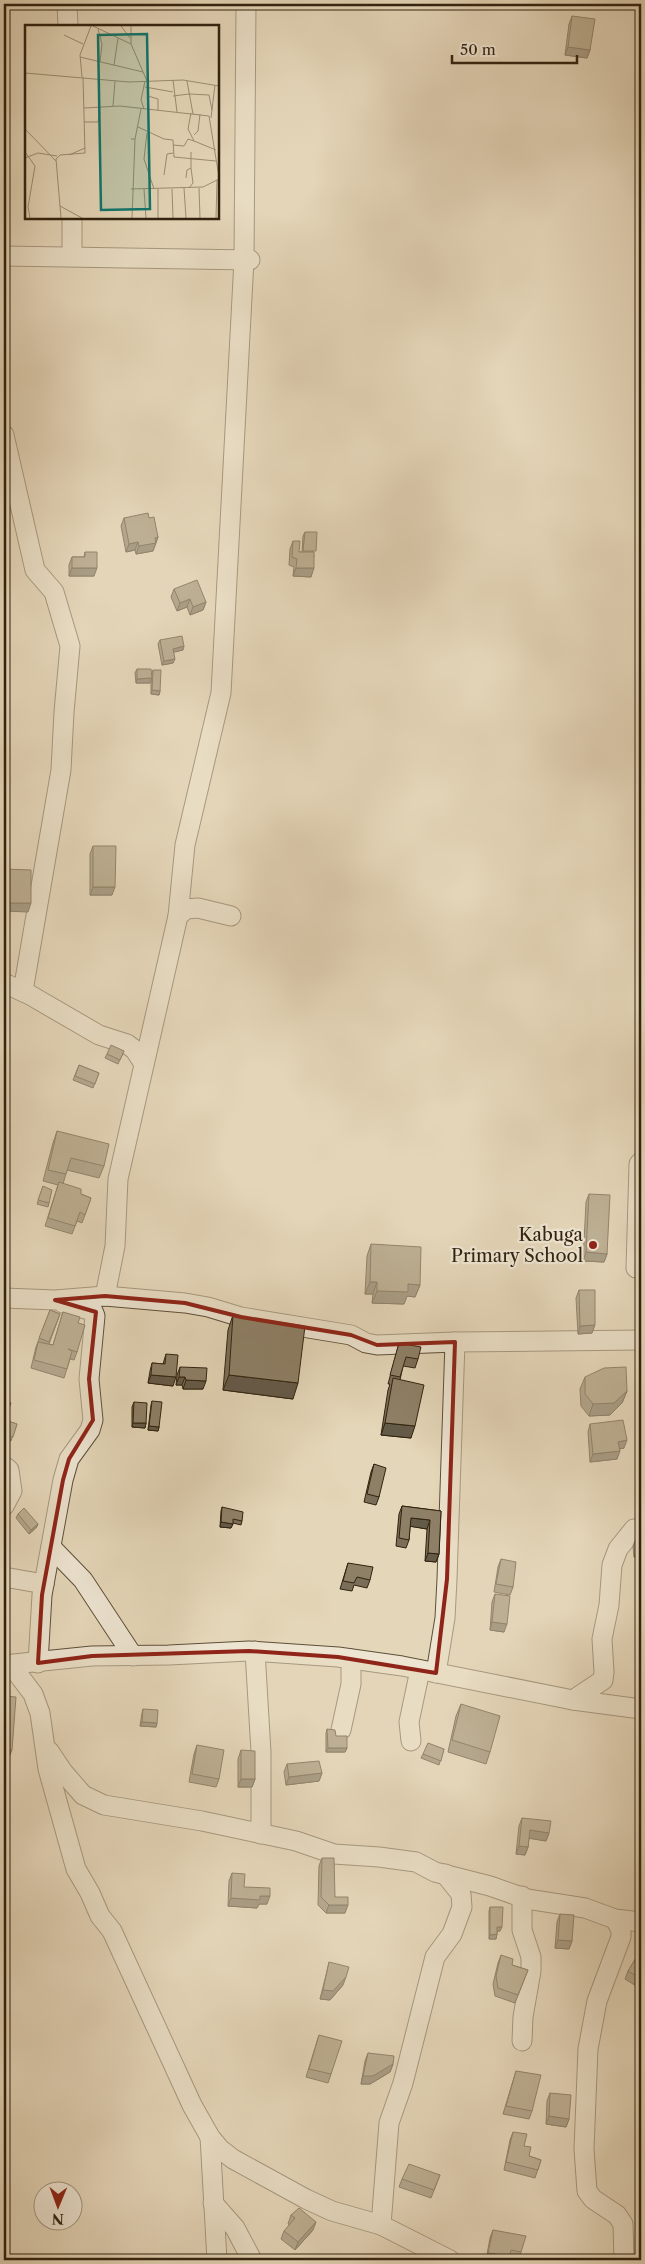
<svg xmlns="http://www.w3.org/2000/svg" width="645" height="2264" viewBox="0 0 645 2264" font-family="'Libre Caslon Text',serif">
<style>
.lines{fill:none;stroke-linecap:round;stroke-linejoin:round}
.street-casing{stroke:#5e4f39;stroke-width:21}
.street{stroke:#ede4d1;stroke-width:19}
.wall{fill:#7a6e59;stroke:#31220f}
.shaded-wall{fill:#635a48;stroke:#31220f}
.building{fill:#8e8067;stroke:#31220f}
.marked{fill:none;stroke:#8f2418;stroke-width:4;stroke-linejoin:round}
.poi-dot{fill:#8f2418;stroke:#ede4d1;stroke-width:2}
.labels{text-anchor:middle;stroke-width:4.5;stroke-linejoin:round;paint-order:stroke}
.poi-label{font-size:18px;fill:#31220f;stroke:#ede4d1;text-anchor:end}
.inset-road{fill:none;stroke:#9c8e74;stroke-width:1}
.view{fill:#0f766e;fill-opacity:0.15;stroke:#0f766e;stroke-width:2.5}
.inset-edge{fill:none;stroke:#31220f;stroke-width:2.5}
</style>
<rect width="100%" height="100%" fill="#e4d6b8"/>
<filter id="stains"><feTurbulence type="fractalNoise" baseFrequency=".004" numOctaves="4"/><feColorMatrix values="0 0 0 0 .2 0 0 0 0 .09 0 0 0 0 .02 0 0 0 .5 -.17"/></filter>
<radialGradient id="worn" r=".72"><stop offset=".6" stop-color="#630" stop-opacity="0"/><stop offset="1" stop-color="#630" stop-opacity=".3"/></radialGradient>
<g class="lines">
<g class="street-casing">
<g id="street">
<polyline points="67,4 68,26"/>
<polyline points="72,218 72,256"/>
<polyline points="4,256 250,260"/>
<polyline points="4,435 35,570 54,592 70,646 64,712 61,770 23,991"/>
<polyline points="178,916 185,845 221,693 244,260 246,4"/>
<polyline points="4,983 30,995 99,1035 127,1044 135,1050 144,1064"/>
<polyline points="636,1268 639,1164 641,1162"/>
<polyline points="105,1296 115,1246 118,1179 178,916 186,909 198,908 231,916"/>
<polyline points="4,1298 55,1300 105,1296 185,1303 208,1307 241,1317 351,1335 366,1343 377,1345 455,1342 641,1340"/>
<polyline points="4,1466 9,1470 12,1491 4,1506"/>
<polyline points="51,1547 83,1580 133,1656"/>
<polyline points="4,1577 44,1584"/>
<polyline points="255,1651 261,1752 261,1834"/>
<polyline points="38,1663 42,1595 63,1480 69,1459 90,1430 93,1420 89,1379 95,1316 93,1311 63,1303"/>
<polyline points="4,1665 92,1656 169,1655 249,1651 338,1657 402,1666 573,1700 641,1709"/>
<polyline points="11,1665 33,1694 40,1713 48,1769 76,1869 90,1893 100,1916 112,1931 192,2105 210,2137 220,2149 233,2159 306,2199 332,2211 381,2225 450,2260"/>
<polyline points="436,1673 445,1618 447,1579 455,1342"/>
<polyline points="573,1700 603,1680 604,1672 602,1639 609,1605 612,1565 618,1549 634,1529"/>
<polyline points="341,1730 351,1684 351,1659"/>
<polyline points="411,1741 409,1722 420,1670"/>
<polyline points="49,1751 63,1772 83,1795 104,1805 202,1821 296,1841 334,1854 379,1857 416,1862 435,1872 490,1886 527,1899 585,1908 615,1919 641,1922"/>
<polyline points="615,1919 621,1930 621,1937 597,2001 588,2049 584,2149 587,2191 593,2199 617,2215 623,2224 624,2260"/>
<polyline points="522,2041 523,2017 531,1971 531,1957 522,1930 522,1896"/>
<polyline points="210,2137 217,2260"/>
<polyline points="213,2203 235,2228 252,2260"/>
<polyline points="381,2225 389,2123 403,2083 435,1957 452,1934 462,1907 461,1894 445,1874"/>
</g>
</g>
<use href="#street" class="street"/>
</g>
<g class="wall">
<polygon points="572,16 590,50 587,58 565,55 569,24"/>
<polygon points="124,518 149,518 158,537 153,551 136,554 135,550 126,552 121,526"/>
<polygon points="305,532 314,555 311,577 293,576 294,567 289,565 290,549 293,541 299,552 302,552 303,536"/>
<polygon points="85,552 94,576 69,576 69,565 72,557 84,557"/>
<polygon points="174,589 206,602 203,610 190,615 187,607 177,611 171,597"/>
<polygon points="160,640 183,650 173,652 173,663 162,665 158,644"/>
<polygon points="137,669 152,674 153,670 160,691 159,695 151,694 151,679 150,683 136,683 135,673"/>
<polygon points="93,846 112,895 90,895 90,854"/>
<polygon points="124,1051 118,1064 105,1058 107,1054"/>
<polygon points="79,1065 99,1073 93,1088 73,1080"/>
<polygon points="57,1131 104,1166 99,1178 67,1170 63,1184 81,1194 91,1198 82,1223 77,1221 72,1234 45,1226 58,1185 43,1181 53,1143"/>
<polygon points="43,1186 49,1203 48,1207 37,1204"/>
<polygon points="589,1194 607,1254 604,1262 583,1261 586,1202"/>
<polygon points="371,1244 420,1285 415,1297 407,1296 404,1304 372,1303 373,1294 365,1294 367,1256"/>
<polygon points="579,1290 592,1333 578,1334 576,1298"/>
<polygon points="50,1310 60,1314 49,1344 53,1345 63,1312 78,1323 77,1352 74,1360 70,1359 64,1378 31,1368 36,1347"/>
<polygon points="233,1315 293,1399 223,1390 228,1330"/>
<polygon points="399,1343 418,1359 415,1368 403,1366 400,1380 411,1438 381,1435 388,1390 390,1384 388,1384"/>
<polygon points="166,1354 173,1386 148,1383 150,1371 152,1363 163,1364"/>
<polygon points="180,1367 203,1389 183,1389 182,1385 176,1385 177,1375"/>
<polygon points="585,1377 627,1391 622,1403 610,1415 589,1416 581,1406 580,1389"/>
<polygon points="4,1401 11,1403 5,1420 17,1424 11,1441 4,1439"/>
<polygon points="152,1401 159,1427 158,1431 148,1430 151,1405"/>
<polygon points="134,1402 146,1423 145,1428 132,1427 132,1407"/>
<polygon points="590,1424 624,1448 619,1449 617,1459 590,1462 588,1432"/>
<polygon points="374,1464 379,1497 376,1505 364,1502 371,1472"/>
<polygon points="402,1506 441,1511 439,1554 436,1562 425,1561 427,1529 410,1526 409,1540 406,1548 396,1546 399,1514"/>
<polygon points="222,1507 242,1521 241,1525 233,1523 231,1528 220,1527 221,1511"/>
<polygon points="18,1514 38,1524 36,1528 29,1534 16,1518"/>
<polygon points="636,1538 641,1538 641,1556 634,1557 633,1546"/>
<polygon points="501,1559 513,1587 510,1595 494,1592 498,1567"/>
<polygon points="348,1563 370,1580 367,1588 354,1585 352,1591 340,1589"/>
<polygon points="495,1594 504,1632 490,1630 492,1602"/>
<polygon points="461,1704 490,1752 486,1764 448,1752 456,1716"/>
<polygon points="143,1709 157,1723 156,1727 140,1726 142,1713"/>
<polygon points="327,1729 336,1736 347,1748 345,1752 326,1752 326,1733"/>
<polygon points="197,1745 219,1779 216,1787 189,1782 194,1754"/>
<polygon points="444,1749 439,1765 421,1758 423,1754"/>
<polygon points="241,1750 255,1779 252,1787 238,1787 238,1759"/>
<polygon points="287,1764 322,1773 319,1781 286,1785 284,1772"/>
<polygon points="522,1818 549,1833 546,1841 529,1838 528,1847 525,1855 516,1854 519,1826"/>
<polygon points="322,1858 335,1897 345,1913 326,1913 318,1905 319,1866"/>
<polygon points="232,1873 244,1887 267,1904 259,1904 257,1908 228,1906 229,1881"/>
<polygon points="490,1907 500,1931 497,1931 497,1934 496,1939 489,1939 489,1911"/>
<polygon points="560,1914 572,1941 569,1949 555,1948 557,1922"/>
<polygon points="641,1951 641,1989 625,1979 628,1971"/>
<polygon points="501,1955 512,1965 528,1970 515,2003 495,1996 493,1984 498,1963"/>
<polygon points="329,1962 343,1985 330,2000 320,1999 327,1971"/>
<polygon points="319,2035 331,2074 328,2083 306,2077"/>
<polygon points="368,2053 393,2064 390,2072 370,2084 361,2084 365,2061"/>
<polygon points="516,2071 532,2111 529,2119 503,2114"/>
<polygon points="550,2093 569,2119 566,2127 546,2124 547,2101"/>
<polygon points="513,2132 524,2146 529,2156 541,2160 535,2178 504,2170 510,2140"/>
<polygon points="440,2175 431,2198 399,2187 402,2179"/>
<polygon points="291,2215 313,2230 295,2250 281,2239 284,2231 290,2225 288,2224"/>
<polygon points="493,2230 521,2252 519,2260 509,2259 508,2260 486,2260 490,2238"/>
</g>
<g class="shaded-wall">
<polygon points="568,47 590,50 587,58 565,55"/>
<polygon points="158,537 153,551 136,554 139,546 155,538"/>
<polygon points="138,542 135,550 126,552 129,544"/>
<polygon points="72,568 97,568 94,576 69,576"/>
<polygon points="296,568 314,568 311,577 293,576"/>
<polygon points="190,599 187,607 177,611 180,603"/>
<polygon points="206,602 203,610 190,615 193,607"/>
<polygon points="184,646 183,650 171,653 173,649"/>
<polygon points="175,659 173,663 162,665 164,661"/>
<polygon points="152,678 150,683 136,683 137,679"/>
<polygon points="152,690 160,691 159,695 151,694"/>
<polygon points="93,887 115,887 112,895 90,895"/>
<polygon points="4,903 31,903 28,912 4,911"/>
<polygon points="586,1252 607,1254 604,1262 583,1261"/>
<polygon points="370,1282 377,1282 373,1294 365,1294"/>
<polygon points="408,1284 420,1285 415,1297 407,1296 404,1304 372,1303 377,1291"/>
<polygon points="595,1325 592,1333 578,1334 580,1326"/>
<polygon points="151,1375 176,1377 173,1386 148,1383"/>
<polygon points="229,1375 298,1383 293,1399 223,1390"/>
<polygon points="179,1377 185,1377 182,1385 176,1385"/>
<polygon points="186,1380 206,1381 203,1389 183,1389"/>
<polygon points="627,1391 622,1403 610,1415 589,1416 593,1404"/>
<polygon points="133,1423 146,1423 145,1428 132,1427"/>
<polygon points="385,1423 415,1426 411,1438 381,1435"/>
<polygon points="149,1426 159,1427 158,1431 148,1430"/>
<polygon points="627,1440 624,1448 615,1450 618,1442"/>
<polygon points="620,1451 617,1459 590,1462 593,1454"/>
<polygon points="411,1518 430,1520 427,1529 408,1526"/>
<polygon points="221,1522 233,1524 231,1528 220,1527"/>
<polygon points="38,1524 36,1528 29,1534 31,1530"/>
<polygon points="637,1549 641,1549 641,1556 634,1557"/>
<polygon points="428,1553 439,1554 436,1562 425,1561"/>
<polygon points="492,1622 507,1624 504,1632 490,1630"/>
<polygon points="142,1722 157,1723 156,1727 140,1726"/>
<polygon points="328,1748 347,1748 345,1752 326,1752"/>
<polygon points="4,1749 12,1750 6,1765 4,1765"/>
<polygon points="322,1773 319,1781 286,1785 289,1777"/>
<polygon points="241,1779 255,1779 252,1787 238,1787"/>
<polygon points="530,1830 549,1833 546,1841 527,1838"/>
<polygon points="519,1846 528,1847 525,1855 516,1854"/>
<polygon points="260,1896 270,1896 267,1904 259,1904 257,1908 228,1906 231,1898"/>
<polygon points="329,1905 348,1905 345,1913 326,1913"/>
<polygon points="497,1927 502,1927 500,1931 496,1931"/>
<polygon points="497,1934 496,1939 489,1939 490,1935"/>
<polygon points="558,1940 572,1941 569,1949 555,1948"/>
<polygon points="346,1977 343,1985 330,2000 320,1999 323,1990"/>
<polygon points="393,2064 390,2072 370,2084 361,2084 363,2076"/>
<polygon points="549,2116 569,2119 566,2127 546,2124"/>
<polygon points="316,2222 313,2230 295,2250 298,2242"/>
<polygon points="488,2253 510,2256 508,2260 486,2260"/>
</g>
<g class="building">
<polygon points="572,16 595,19 590,50 568,47"/>
<polygon points="148,513 149,518 154,517 158,537 155,538 156,543 139,546 138,542 129,544 124,518"/>
<polygon points="305,532 317,532 316,551 303,551"/>
<polygon points="293,541 300,541 299,552 314,552 314,568 296,568 297,559 292,557"/>
<polygon points="85,552 97,552 97,568 72,568 72,557 85,557"/>
<polygon points="197,580 206,602 193,607 190,599 180,603 174,589"/>
<polygon points="182,636 184,646 173,649 175,659 164,661 160,640"/>
<polygon points="137,669 151,669 152,678 137,679"/>
<polygon points="153,670 161,670 160,691 152,690"/>
<polygon points="93,846 116,846 115,887 93,887"/>
<polygon points="4,869 31,870 31,903 4,903"/>
<polygon points="111,1045 124,1051 120,1060 107,1054"/>
<polygon points="79,1065 99,1073 95,1084 75,1076"/>
<polygon points="57,1131 109,1144 104,1166 71,1158 66,1174 48,1170"/>
<polygon points="59,1182 81,1189 81,1194 91,1198 85,1215 80,1212 75,1226 48,1218"/>
<polygon points="43,1186 52,1190 49,1203 38,1200"/>
<polygon points="589,1194 610,1195 607,1254 586,1252"/>
<polygon points="371,1244 421,1247 420,1285 408,1284 408,1292 377,1291 377,1282 370,1282"/>
<polygon points="579,1290 595,1290 595,1325 580,1326"/>
<polygon points="50,1310 60,1314 49,1342 39,1338"/>
<polygon points="63,1312 80,1317 78,1323 85,1325 77,1352 68,1349 72,1351 67,1369 34,1360 38,1342 53,1345"/>
<polygon points="233,1315 305,1326 298,1383 229,1375"/>
<polygon points="399,1343 421,1347 418,1359 406,1357 400,1377 390,1375"/>
<polygon points="166,1354 178,1355 176,1377 151,1375 152,1363 165,1364"/>
<polygon points="180,1367 207,1368 206,1381 186,1380 185,1377 179,1377"/>
<polygon points="626,1367 627,1391 614,1403 593,1404 585,1394 585,1377 604,1368"/>
<polygon points="393,1378 424,1385 415,1426 385,1423"/>
<polygon points="4,1382 8,1384 4,1395"/>
<polygon points="4,1401 11,1403 7,1414 4,1413"/>
<polygon points="152,1401 162,1402 159,1427 149,1426"/>
<polygon points="134,1402 147,1403 146,1423 133,1423"/>
<polygon points="4,1420 17,1424 13,1437 4,1434"/>
<polygon points="623,1420 627,1440 618,1442 620,1451 593,1454 590,1424"/>
<polygon points="374,1464 386,1468 379,1497 367,1494"/>
<polygon points="402,1506 441,1511 439,1554 428,1553 430,1520 411,1518 409,1540 399,1538"/>
<polygon points="222,1507 243,1512 242,1521 233,1519 233,1524 221,1522"/>
<polygon points="24,1508 38,1524 31,1530 18,1514"/>
<polygon points="636,1538 641,1538 641,1549 637,1549"/>
<polygon points="501,1559 516,1562 513,1587 496,1584"/>
<polygon points="348,1563 373,1567 370,1580 357,1577 354,1583 343,1581"/>
<polygon points="495,1594 510,1596 507,1624 492,1622"/>
<polygon points="4,1696 16,1697 12,1750 4,1749"/>
<polygon points="461,1704 500,1716 490,1752 452,1740"/>
<polygon points="143,1709 158,1710 157,1723 142,1722"/>
<polygon points="327,1729 335,1730 336,1736 347,1736 347,1748 328,1748"/>
<polygon points="428,1743 444,1749 441,1761 423,1754"/>
<polygon points="197,1745 224,1750 219,1779 192,1774"/>
<polygon points="241,1750 255,1751 255,1779 241,1779"/>
<polygon points="319,1761 322,1773 289,1777 287,1764"/>
<polygon points="522,1818 551,1821 549,1833 530,1830 528,1847 519,1846"/>
<polygon points="322,1858 334,1858 335,1897 348,1897 348,1905 329,1905 321,1897"/>
<polygon points="232,1873 245,1874 244,1887 270,1888 270,1896 260,1896 260,1900 231,1898"/>
<polygon points="490,1907 503,1907 502,1927 497,1927 497,1934 490,1935"/>
<polygon points="560,1914 574,1915 572,1941 558,1940"/>
<polygon points="640,1951 641,1951 641,1979 628,1971"/>
<polygon points="501,1955 513,1959 512,1965 528,1970 518,1995 498,1988 496,1976"/>
<polygon points="329,1962 349,1967 346,1977 333,1991 323,1990"/>
<polygon points="319,2035 342,2041 331,2074 309,2069"/>
<polygon points="368,2053 394,2056 393,2064 373,2076 363,2076"/>
<polygon points="516,2071 541,2075 532,2111 506,2106"/>
<polygon points="550,2093 571,2095 569,2119 549,2116"/>
<polygon points="513,2132 527,2134 524,2146 531,2147 529,2156 541,2160 538,2170 506,2162"/>
<polygon points="409,2164 440,2175 434,2190 402,2179"/>
<polygon points="299,2208 316,2222 298,2242 284,2231 295,2218 291,2215"/>
<polygon points="493,2230 526,2236 521,2252 511,2250 510,2256 488,2253"/>
</g>
<path d="M0 0H645V2264H0ZM 105,1296 L 185,1303 L 241,1317 L 351,1335 L 377,1345 L 455,1342 L 447,1579 L 436,1673 L 338,1657 L 249,1651 L 92,1656 L 38,1663 L 42,1595 L 63,1480 L 69,1459 L 93,1420 L 89,1379 L 96,1312 L 55,1300 Z" fill="#e4d6b8" fill-opacity=".55" fill-rule="evenodd"/>
<path class="marked" d="M 105,1296 L 185,1303 L 241,1317 L 351,1335 L 377,1345 L 455,1342 L 447,1579 L 436,1673 L 338,1657 L 249,1651 L 92,1656 L 38,1663 L 42,1595 L 63,1480 L 69,1459 L 93,1420 L 89,1379 L 96,1312 L 55,1300 Z"/>
<circle class="poi-dot" cx="593" cy="1245" r="5"/>
<g class="labels">
<g class="poi-label">
<text x="583" y="1241">Kabuga<tspan x="583" dy="21">Primary School</tspan></text>
</g>
</g>
<g transform="translate(25 25)">
<rect width="194" height="194" fill="#e4d6b8"/>
<path class="inset-road" d="M 68,1 L 106,19 L 122,56M 96,1 L 105,13M 106,1 L 106,19M 73,4 L 77,19 L 75,37M 39,10 L 58,19M 55,32 L 118,47M 89,40 L 93,13M 0,48 L 104,57 L 158,55 L 194,61M 57,52 L 55,30 L 66,1M 148,55 L 152,87M 162,56 L 168,89M 120,62 L 148,67M 123,68 L 123,71 L 133,74 L 133,85M 164,69 L 184,70 L 187,85M 148,71 L 164,69M 88,81 L 90,56M 59,83 L 95,81 L 184,91 L 194,152M 119,84 L 116,75 L 120,56M 166,88 L 163,104 L 169,116 L 191,125M 186,93 L 190,60M 59,97 L 73,97 L 75,87M 113,102 L 139,114 L 148,115 L 149,132 L 191,136M 0,104 L 31,136M 122,108 L 119,134 L 129,164M 169,110 L 173,106 L 175,89M 106,114 L 110,114 L 116,84M 148,120 L 159,121 L 163,114 L 169,116M 0,127 L 10,141 L 3,182 L 5,193M 44,130 L 60,123M 0,133 L 13,128 L 32,131M 139,150 L 142,129 L 148,128M 161,153 L 162,145 L 166,143 L 166,127M 159,163 L 161,193M 164,163 L 168,158 L 166,143M 174,163 L 175,193M 106,164 L 178,162 L 194,154M 119,164 L 121,193M 133,164 L 133,193M 147,164 L 148,193M 35,181 L 57,193M 36,193 L 31,134 L 35,130 L 60,128 L 58,52M 107,193 L 110,114M 191,193 L 192,155"/>
<path class="view" d="M 122,9 L 125,184 L 76,185 L 73,10 Z"/>
<rect width="194" height="194" class="inset-edge"/>
</g>
<rect width="645" height="2264" fill="none" stroke="#e4d6b8" stroke-width="20"/>
<rect x="5" y="5" width="635" height="2254" fill="none" stroke="#31220f" stroke-width="2.5"/>
<rect x="10" y="10" width="625" height="2244" fill="none" stroke="#31220f"/>
<g transform="translate(58 2206) rotate(181)"><circle r="24" fill="#ede4d1" stroke="#a29683"/>
<path d="M0-4L9 19L0 12L-9 19Z" fill="#8f2418"/>
<text y="-8" font-size="14" font-weight="bold" text-anchor="middle" fill="#31220f">N</text>
</g>
<path d="M452 55v8h125v-8" fill="none" stroke="#31220f" stroke-width="2.5"/>
<text x="460" y="55" font-size="15" fill="#31220f" stroke="#ede4d1" stroke-width="4" paint-order="stroke">50 m</text>
<rect width="100%" height="100%" filter="url(#stains)"/>
<rect width="100%" height="100%" fill="url(#worn)"/>
</svg>
